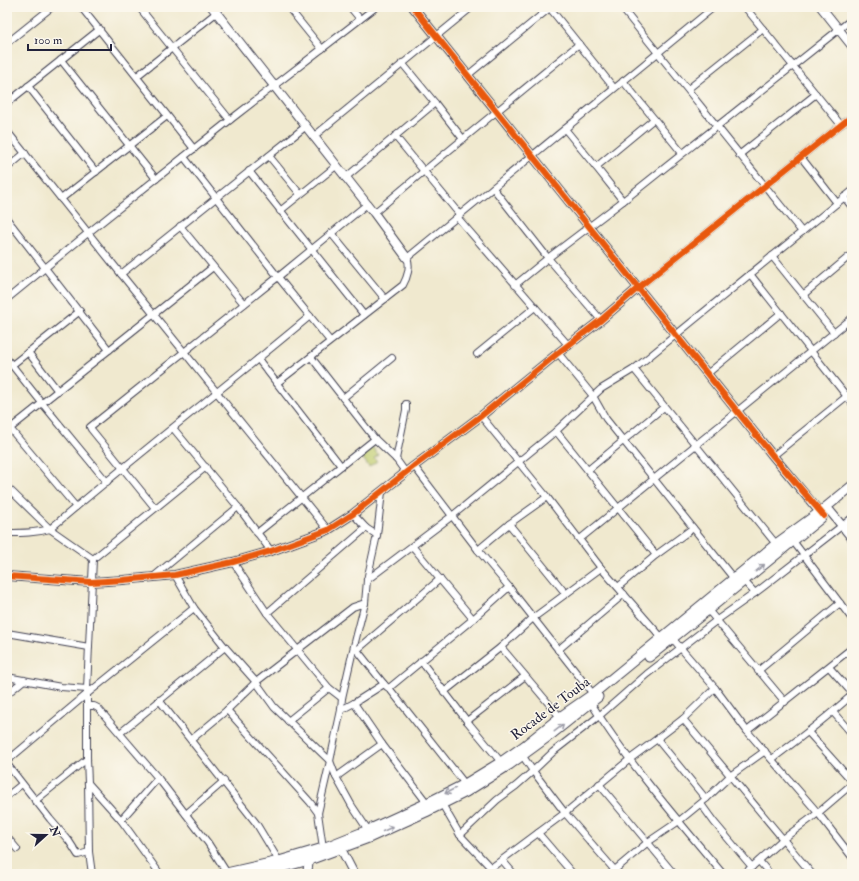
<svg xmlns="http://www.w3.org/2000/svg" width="859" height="881" viewBox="0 0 859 881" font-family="'IM FELL Double Pica',serif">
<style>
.green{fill:#c1cd6f;stroke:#727855}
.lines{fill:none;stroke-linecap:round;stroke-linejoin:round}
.street-casing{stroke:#414051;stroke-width:8}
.secondary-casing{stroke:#414051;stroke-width:10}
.primary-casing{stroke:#414051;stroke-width:11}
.street{stroke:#fff;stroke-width:6}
.secondary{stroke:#fff;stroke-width:8}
.primary{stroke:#fff;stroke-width:9}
.cycleway-casing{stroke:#fbf7ec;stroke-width:8}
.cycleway{stroke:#e8590c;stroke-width:6}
.oneway{stroke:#9c9ca7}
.labels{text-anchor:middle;stroke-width:3;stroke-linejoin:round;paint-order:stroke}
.street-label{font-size:14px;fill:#22223b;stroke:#fbf7ec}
</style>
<rect width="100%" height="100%" fill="#fbf7ec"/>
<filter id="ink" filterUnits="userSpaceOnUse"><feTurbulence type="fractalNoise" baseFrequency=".025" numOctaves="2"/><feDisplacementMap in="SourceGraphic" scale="8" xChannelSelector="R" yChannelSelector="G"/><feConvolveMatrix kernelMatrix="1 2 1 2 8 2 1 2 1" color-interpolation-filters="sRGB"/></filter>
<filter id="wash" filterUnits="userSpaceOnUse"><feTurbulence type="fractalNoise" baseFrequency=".012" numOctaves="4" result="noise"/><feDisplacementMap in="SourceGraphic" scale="16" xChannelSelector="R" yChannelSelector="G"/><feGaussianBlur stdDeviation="0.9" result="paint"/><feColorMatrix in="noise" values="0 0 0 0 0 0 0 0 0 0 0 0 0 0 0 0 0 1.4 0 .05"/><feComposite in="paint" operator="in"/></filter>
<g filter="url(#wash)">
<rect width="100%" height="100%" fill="#f0e9cf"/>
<polygon class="green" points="371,445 378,455 374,458 377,461 369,467 360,454"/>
</g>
<g filter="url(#ink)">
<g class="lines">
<g class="street-casing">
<g id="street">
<polyline points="81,7 194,149"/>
<polyline points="139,7 230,120"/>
<polyline points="288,7 322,49"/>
<polyline points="350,7 360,19"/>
<polyline points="549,7 614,88"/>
<polyline points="621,7 802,232"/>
<polyline points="745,7 841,125"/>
<polyline points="7,43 52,7"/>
<polyline points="61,60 156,179"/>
<polyline points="402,63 435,103 463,139"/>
<polyline points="468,75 551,7"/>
<polyline points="137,76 216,13"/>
<polyline points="623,81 682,153"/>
<polyline points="28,86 96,172"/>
<polyline points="688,89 763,29"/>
<polyline points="7,103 100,29"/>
<polyline points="565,129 596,167 623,201"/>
<polyline points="7,131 121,274 328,530"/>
<polyline points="395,136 460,215"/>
<polyline points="313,137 472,7"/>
<polyline points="739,155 816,94"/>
<polyline points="269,156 300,194"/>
<polyline points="184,157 278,277 330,341"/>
<polyline points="801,157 837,203"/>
<polyline points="596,167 654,119"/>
<polyline points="7,168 25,153"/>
<polyline points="249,171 364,315"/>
<polyline points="345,178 435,103"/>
<polyline points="493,188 548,258 601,320"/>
<polyline points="844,197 852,207"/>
<polyline points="61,199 167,116"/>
<polyline points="280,211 336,166"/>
<polyline points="374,213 424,171 579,44"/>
<polyline points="457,217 569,346"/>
<polyline points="7,219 109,350"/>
<polyline points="180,226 244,304"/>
<polyline points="7,232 13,227"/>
<polyline points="331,233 385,299"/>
<polyline points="772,256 834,333"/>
<polyline points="121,274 216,198 305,127"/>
<polyline points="750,274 852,403"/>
<polyline points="515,285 548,258 623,201 852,19"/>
<polyline points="638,288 852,116"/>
<polyline points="803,295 852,254"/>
<polyline points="7,299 88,233 230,120 376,7"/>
<polyline points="28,352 58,391"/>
<polyline points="558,353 593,396 606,419 734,579"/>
<polyline points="477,354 535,307"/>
<polyline points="311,357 375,439 396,459 406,473"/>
<polyline points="7,359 42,403 107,482"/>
<polyline points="258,359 341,466"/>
<polyline points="12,365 80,311"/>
<polyline points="634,369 776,544"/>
<polyline points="707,374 781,313"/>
<path d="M 277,383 L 403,285 C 407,278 411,266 407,258 L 714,7"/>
<polyline points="343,398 392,358"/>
<polyline points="481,416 547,497 601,568 662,638"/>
<polyline points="7,425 76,507"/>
<polyline points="173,428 238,507 271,551"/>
<polyline points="7,431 109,350 213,267"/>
<polyline points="556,431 656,555"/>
<polyline points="773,456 852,392"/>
<polyline points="396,459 406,410 406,404"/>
<polyline points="414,466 478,550 509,587 593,694"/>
<polyline points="588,470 664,407"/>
<polyline points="7,487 50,529 93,559 87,689 87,759 88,783 89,852 78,855 69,841 50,819 7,764"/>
<polyline points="155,508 91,429 90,427 278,277 366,205"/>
<polyline points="353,514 366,528 377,535"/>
<polyline points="509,524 566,594"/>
<path d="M 7,533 C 22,533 36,533 50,529 C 135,456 224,388 310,316"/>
<polyline points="257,533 375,439"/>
<polyline points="580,539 852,318"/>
<polyline points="793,541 852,619"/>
<polyline points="413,547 473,619"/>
<polyline points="478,550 509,524 547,497"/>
<polyline points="93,559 206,467"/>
<polyline points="233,562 267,613 329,688 342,698"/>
<polyline points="175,575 194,608 225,647 256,682 274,707 330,761 336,777 352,806 368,830"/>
<polyline points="153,577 238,507"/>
<polyline points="367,580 452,516 556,431 601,389 634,369 852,191"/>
<polyline points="744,581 755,593 763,587 852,518"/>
<polyline points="618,587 656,555 693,528"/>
<polyline points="708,610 785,702"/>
<polyline points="267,613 366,528"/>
<polyline points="7,633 89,647"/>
<polyline points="672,638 715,688 747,731 818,813 852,857"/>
<polyline points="501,647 560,717"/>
<polyline points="354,650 357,650 440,579"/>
<polyline points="357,650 384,684 387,687 389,688 465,784"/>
<polyline points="558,650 624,594"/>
<polyline points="421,661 467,721 501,762"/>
<polyline points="829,667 852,693"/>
<polyline points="758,671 840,603"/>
<polyline points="7,677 61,687 87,689"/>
<polyline points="389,688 473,619 509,587"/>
<polyline points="444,692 501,647 533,618 601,568"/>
<polyline points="7,694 24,680"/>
<polyline points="159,700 256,823 279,861"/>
<polyline points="354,703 382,744 427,803"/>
<path d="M 591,703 C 629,764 677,819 723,874"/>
<polyline points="87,706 94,706 98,708 158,778 208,843 227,873"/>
<polyline points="227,710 310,802 318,813"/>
<polyline points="341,710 354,703 384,684"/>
<polyline points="833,712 852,734"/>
<polyline points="683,719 812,874"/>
<polyline points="288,721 329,688"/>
<polyline points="467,721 525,676"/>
<polyline points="747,731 852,648"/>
<polyline points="808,732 852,781"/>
<polyline points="120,733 225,647"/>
<polyline points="657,739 706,799"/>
<polyline points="191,740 227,710 256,682 353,607 365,603"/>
<polyline points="522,755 533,771 565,813 618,874"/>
<path d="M 772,759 C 799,739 826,718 852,695"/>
<polyline points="7,761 87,694 194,608"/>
<polyline points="336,777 382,744"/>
<polyline points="88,783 121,820 160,874"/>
<polyline points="599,784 674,874"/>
<polyline points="7,796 22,784"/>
<polyline points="35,801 87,759"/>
<polyline points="442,804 460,835 491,868"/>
<polyline points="701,804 714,822 752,867"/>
<polyline points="186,814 224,781"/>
<polyline points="121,820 158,778"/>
<polyline points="538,833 573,874"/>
<polyline points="460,835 497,800 516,786 533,771 553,752 599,716 647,674 717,620 755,593"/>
<polyline points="7,837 17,849"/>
<polyline points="323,848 318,813 330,761 341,710 342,698 353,650 365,603 367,580 377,535 382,492"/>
<polyline points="89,852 92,874"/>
<polyline points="502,860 514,874"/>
<polyline points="759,861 770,874"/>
<polyline points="484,874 491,868 538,833 565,813 630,759 657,739 683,719 715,688"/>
<polyline points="610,874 648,842 679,821 706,799 730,776 765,751"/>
<polyline points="744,874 783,839 818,813 852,784"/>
</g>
</g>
<g class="secondary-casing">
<g id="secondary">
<polyline points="212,7 374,213 407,258"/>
<polyline points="413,7 773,456 823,516"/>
<polyline points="821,7 852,46"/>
<polyline points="830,511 852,538"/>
<polyline points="7,576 91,582 123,580 175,575 233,562 271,551 328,530 353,514 414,466 481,416 558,353 601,320 638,288"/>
<polyline points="338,843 354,874"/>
<polyline points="307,874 309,860"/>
</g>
</g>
<g class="primary-casing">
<g id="primary">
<polyline points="649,657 708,610 821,518"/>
<polyline points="222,874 279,861 323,848 368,830 427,803 465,784 501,762 524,746 560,717 593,694 776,544 820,512 852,486"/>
<polyline points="258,874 309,860 371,837 426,812 466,792 509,765 553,733 598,697"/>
</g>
</g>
<use href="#street" class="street"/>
<use href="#secondary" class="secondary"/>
<use href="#primary" class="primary"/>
<g class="cycleway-casing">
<g id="cycleway">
<polyline points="413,7 773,456 824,516"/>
<polyline points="7,576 91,582 123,580 175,575 233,562 271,551 328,530 353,514 414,466 481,416 558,353 601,320 638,288 852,116"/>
</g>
</g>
<use href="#cycleway" class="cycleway"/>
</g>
<defs><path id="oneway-shaft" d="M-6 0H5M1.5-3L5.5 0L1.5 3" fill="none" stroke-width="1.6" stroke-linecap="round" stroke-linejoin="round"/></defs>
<g class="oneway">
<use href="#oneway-shaft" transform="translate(760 568) rotate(-39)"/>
<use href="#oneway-shaft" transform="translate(559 728) rotate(-38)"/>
<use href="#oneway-shaft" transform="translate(450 791) rotate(153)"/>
<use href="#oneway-shaft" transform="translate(388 829) rotate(-24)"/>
</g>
</g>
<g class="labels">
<g class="street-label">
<text transform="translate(550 708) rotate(-37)" y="5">Rocade de Touba</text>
</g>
</g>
<rect width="859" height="881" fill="none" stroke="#fbf7ec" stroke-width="24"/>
<g transform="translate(46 835) rotate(69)" stroke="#fbf7ec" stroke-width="3" paint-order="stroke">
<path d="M0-3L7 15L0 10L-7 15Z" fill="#22223b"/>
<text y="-6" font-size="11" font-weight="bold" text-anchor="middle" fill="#22223b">N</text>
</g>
<path d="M28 44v6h83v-6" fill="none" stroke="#22223b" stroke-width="2"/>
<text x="34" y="44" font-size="12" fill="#22223b" stroke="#fbf7ec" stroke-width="3" paint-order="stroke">100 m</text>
</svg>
